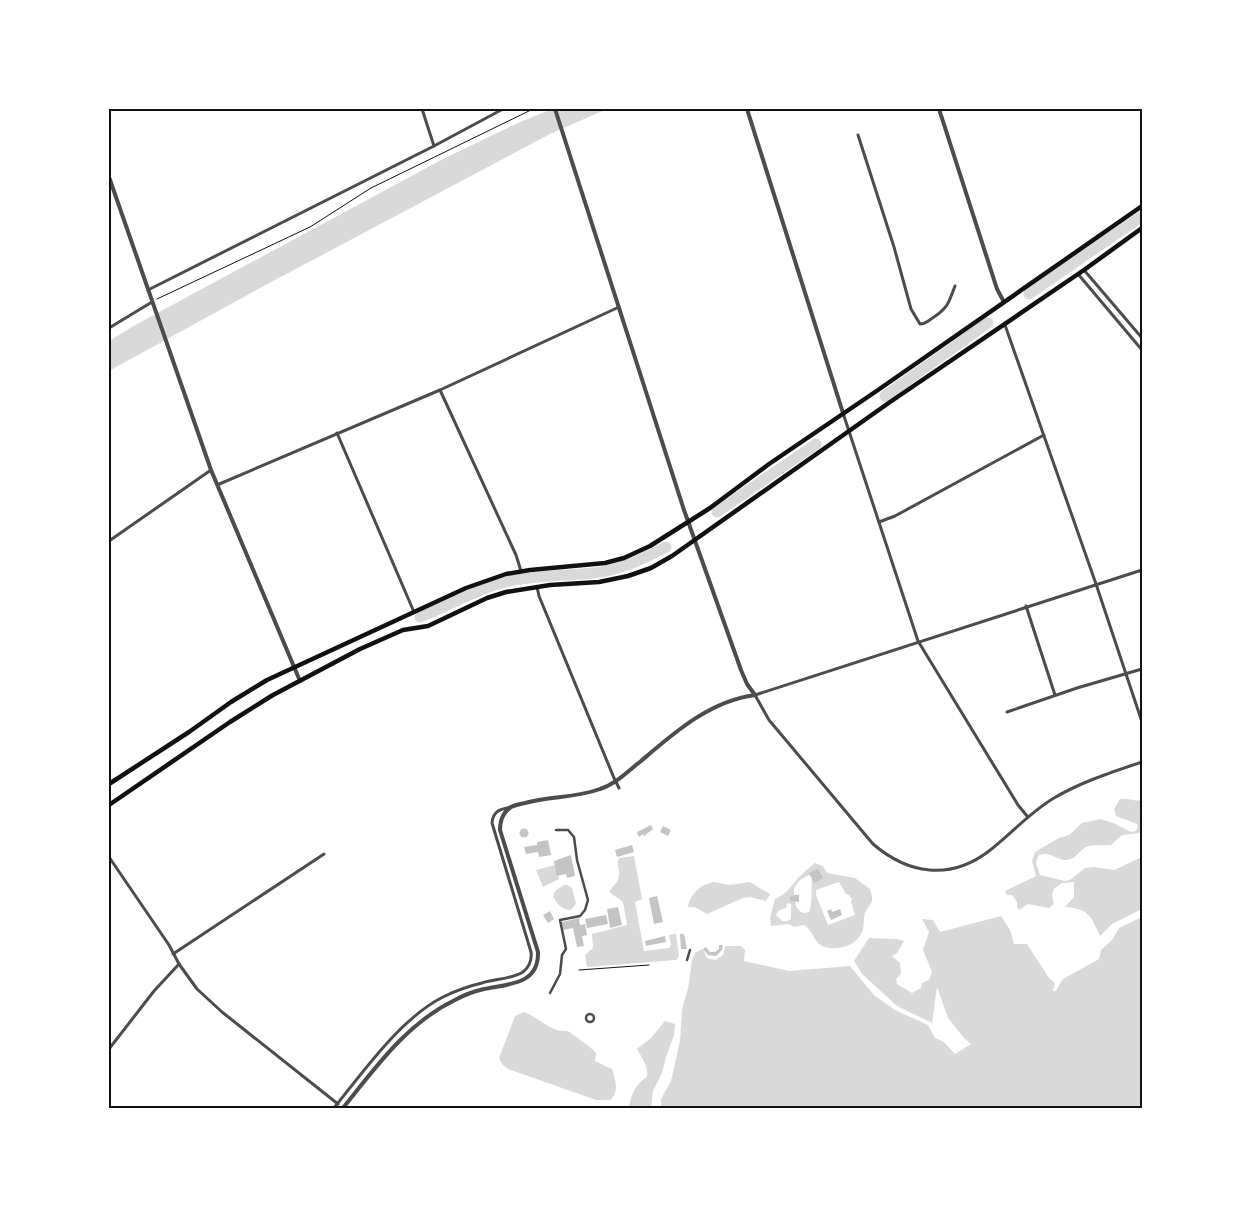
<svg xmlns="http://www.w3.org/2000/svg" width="1251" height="1217" viewBox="0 0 1251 1217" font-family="Barlow,sans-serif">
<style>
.water{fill:#d9d9d9;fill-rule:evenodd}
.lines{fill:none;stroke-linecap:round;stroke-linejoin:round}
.river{stroke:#d9d9d9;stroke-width:11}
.building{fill:#c4c4c4}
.path{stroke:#111;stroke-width:1}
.pedestrian{stroke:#4c4c4c;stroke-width:2.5}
.minor{stroke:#4c4c4c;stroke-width:3}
.tertiary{stroke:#4c4c4c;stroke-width:4}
.secondary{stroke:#111;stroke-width:4.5}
.neatline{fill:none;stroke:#111;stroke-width:2}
</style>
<rect width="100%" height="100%" fill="#fff"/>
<g class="water">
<polygon points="552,109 607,109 550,134 260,288 109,371 109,341 137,324 443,159 518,123"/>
<path d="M 1120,799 C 1128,798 1135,802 1142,800 L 1142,829 L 1139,833 L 1122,835 L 1111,845 C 1103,846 1094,844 1086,847 C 1079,851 1075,860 1066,860 C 1055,860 1049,850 1038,856 L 1036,863 L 1040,875 L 1065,881 L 1070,880 L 1085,868 L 1094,867 L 1114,870 L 1142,857 L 1142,909 L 1112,924 L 1100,936 C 1091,916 1088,908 1065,907 L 1074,897 L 1074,882 L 1062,883 L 1054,889 L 1052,895 L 1054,904 L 1049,908 L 1028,904 L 1019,910 L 1017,907 L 1017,902 L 1012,895 L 1007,895 L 1005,891 L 1036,876 L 1032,861 L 1035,852 L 1059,838 L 1069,835 L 1082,823 L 1101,819 L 1113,823 L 1131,832 L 1136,831 L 1138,826 L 1137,824 L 1116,816 L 1114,809 Z"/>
<path d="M 634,856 L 642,899 L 635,902 L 644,951 L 669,948 L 671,945 L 669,935 L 676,934 L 679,956 L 676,960 L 587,967 L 585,955 L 593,948 L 592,934 L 627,925 L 623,902 L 609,892 C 612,886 619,883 619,875 C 620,868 616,865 619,858 Z"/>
<path d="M 815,863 L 823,866 L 827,873 L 855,878 L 870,889 C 875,904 871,901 865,913 C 863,919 865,926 862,932 C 856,946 838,951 825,947 C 813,943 814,931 804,925 L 794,927 L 789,924 L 771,926 L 770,918 L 775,899 C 787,894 791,886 799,877 C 804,872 809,868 815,863 ZM 809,875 L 812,877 C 811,887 813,903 809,912 L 804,913 C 794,910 794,898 794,888 L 800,880 ZM 839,882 L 846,894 L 849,895 L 852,899 L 851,902 L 855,915 L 828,925 L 816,895 L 816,890 ZM 787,903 L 791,904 L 791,919 L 787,921 L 782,921 L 776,915 L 778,911 L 786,908 Z"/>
<polygon points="555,865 559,879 543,887 536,870"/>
<path d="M 714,882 L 730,885 L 750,882 L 770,894 L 766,901 L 750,897 L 743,898 L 707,914 L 695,907 L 688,907 C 690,894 701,884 714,882 Z"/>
<path d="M 564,885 L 567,885 L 572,888 L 576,904 L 571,910 C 562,910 558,905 553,897 L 555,891 Z"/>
<polygon points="1001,916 1010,930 1014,944 1027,944 1049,978 1055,983 1053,990 1055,992 1063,979 1099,959 1101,950 1112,940 1119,928 1142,917 1142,1108 661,1108 661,1099 671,1081 680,1041 682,1009 688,989 692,960 696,952 703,949 707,958 715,960 723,955 725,946 741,946 745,950 744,961 789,971 850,966 874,995 895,1010 928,1025 935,1038 944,1042 955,1054 971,1044 963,1037 948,1018 937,987 932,1023 897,1006 862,974 854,961 869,938 897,939 904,941 897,953 892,956 900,963 901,974 896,979 897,984 912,993 921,988 922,983 929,980 932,972 923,950 929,932 922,919 933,920 940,932"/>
<path d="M 524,1012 C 540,1018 551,1033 568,1031 C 578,1039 588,1044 596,1053 L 595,1061 L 612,1069 C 615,1080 620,1091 610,1100 L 596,1100 L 508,1069 L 502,1064 L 499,1058 L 515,1016 Z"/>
<path d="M 665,1021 L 675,1024 L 674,1035 L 666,1057 L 662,1073 L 653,1091 L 651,1108 L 629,1108 C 631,1095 635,1084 647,1077 C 649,1067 642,1058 637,1049 L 651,1038 Z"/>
</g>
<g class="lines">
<g class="river">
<polyline points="1029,294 1142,216"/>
<polyline points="885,396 988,323"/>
<polyline points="717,512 816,444"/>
<path d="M 420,617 C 449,606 476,589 506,582 C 534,575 565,576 594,573 C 620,570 643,559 666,547"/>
</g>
</g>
<g class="building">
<polygon points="651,825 653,829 644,836 643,834 639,837 637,832"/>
<polygon points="663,826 671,830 668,836 660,832"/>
<circle cx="524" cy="833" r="4.5"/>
<polygon points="548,840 551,855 539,857 538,852 526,854 524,847 537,845 537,842"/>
<polygon points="632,845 634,852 617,857 615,850"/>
<polygon points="571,855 575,876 567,878 566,874 557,876 554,861"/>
<polygon points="818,869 823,878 814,883 809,873"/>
<polygon points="794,895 799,895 799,902 790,901 790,897 794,896"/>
<polygon points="657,896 663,922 654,924 649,898"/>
<polygon points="618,907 622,925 610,928 607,909"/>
<polygon points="831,909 832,912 840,909 842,915 831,920 827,911"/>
<polygon points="550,911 554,919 548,923 543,915"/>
<polygon points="606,915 608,924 587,928 585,919"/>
<polygon points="579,918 580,925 585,924 587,935 582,936 584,946 577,947 573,928 563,930 562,922"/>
<polygon points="680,934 684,934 687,949 681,949"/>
<polygon points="665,936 666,942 646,946 645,941"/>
<polygon points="719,945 723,945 722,950 716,956 708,955 703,949 706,947 710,952 715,952 719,949"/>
</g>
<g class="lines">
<g class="path">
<polyline points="157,299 310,227 371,188 533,109"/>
<polyline points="579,970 649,965"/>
</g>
<g class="pedestrian">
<polyline points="687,960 690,950"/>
<polyline points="550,993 560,974 562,955 566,949 560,920 580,916 585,910 588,900 577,860 574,837 568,830 556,830"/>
<circle cx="590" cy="1018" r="4"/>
</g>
<g class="minor">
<polyline points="422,109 434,146"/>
<path d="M 858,135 L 894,247 L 911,309 L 920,324 C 926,324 929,320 934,317 C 949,307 949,301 955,286"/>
<polyline points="1084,270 1142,338"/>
<polyline points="1078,274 1142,350"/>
<polyline points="148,290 434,146 503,109"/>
<polyline points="1005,325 1096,584 1142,722"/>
<polyline points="109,328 152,302"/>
<polyline points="440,390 516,555 521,571"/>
<polyline points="843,413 918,641 1018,805 1027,816"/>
<polyline points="337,433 414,612"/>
<polyline points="217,485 440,390 619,307"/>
<polyline points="879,522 895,516 1044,435"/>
<polyline points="109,541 211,470"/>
<path d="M 1142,570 L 755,695 L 769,720 L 873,844 C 908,874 950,881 989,851 C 1011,834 1029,813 1054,798 C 1081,782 1112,772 1142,762"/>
<polyline points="537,587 539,596 614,778 619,788"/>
<polyline points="1026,606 1055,695"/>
<polyline points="1007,712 1077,688 1142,669"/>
<polyline points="109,857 169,945 179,964 197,989 222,1012 338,1104"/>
<polyline points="173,954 324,854"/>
<polyline points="109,1049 154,991 179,964"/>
<path d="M 334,1108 C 363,1072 401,1018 443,997 C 455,991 469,986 482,983 C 494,979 512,979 523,972 C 529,967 532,960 531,952 L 492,823 C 493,811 500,809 511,807"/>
</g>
<g class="tertiary">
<polyline points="747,109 843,413"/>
<polyline points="939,109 997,289 1004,302"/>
<polyline points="109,177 211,470 300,681"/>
<path d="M 343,1108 C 376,1067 407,1023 455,1000 C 464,995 475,991 484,989 C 508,984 539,985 538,952 L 500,830 C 500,821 502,813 511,807 C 515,805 520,804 525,803 C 550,796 576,798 600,789 C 616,784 628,771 641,761 C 675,732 710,701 755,695 L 747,684 L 741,670 L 684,510 L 555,109"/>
</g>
<g class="secondary">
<polyline points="109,784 189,732 231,702 267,680 466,588 506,574 530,570 605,563 624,558 650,546 710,508 769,464 878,390 1142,206"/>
<polyline points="109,805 230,722 273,695 360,649 403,630 428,626 487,598 506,592 550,585 599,582 628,576 651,568 672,556 890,402 1084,270 1142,228"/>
</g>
</g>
<rect width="1251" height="1217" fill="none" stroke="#ffffff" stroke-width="220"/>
<rect x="110" y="110" width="1031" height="997" class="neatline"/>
</svg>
